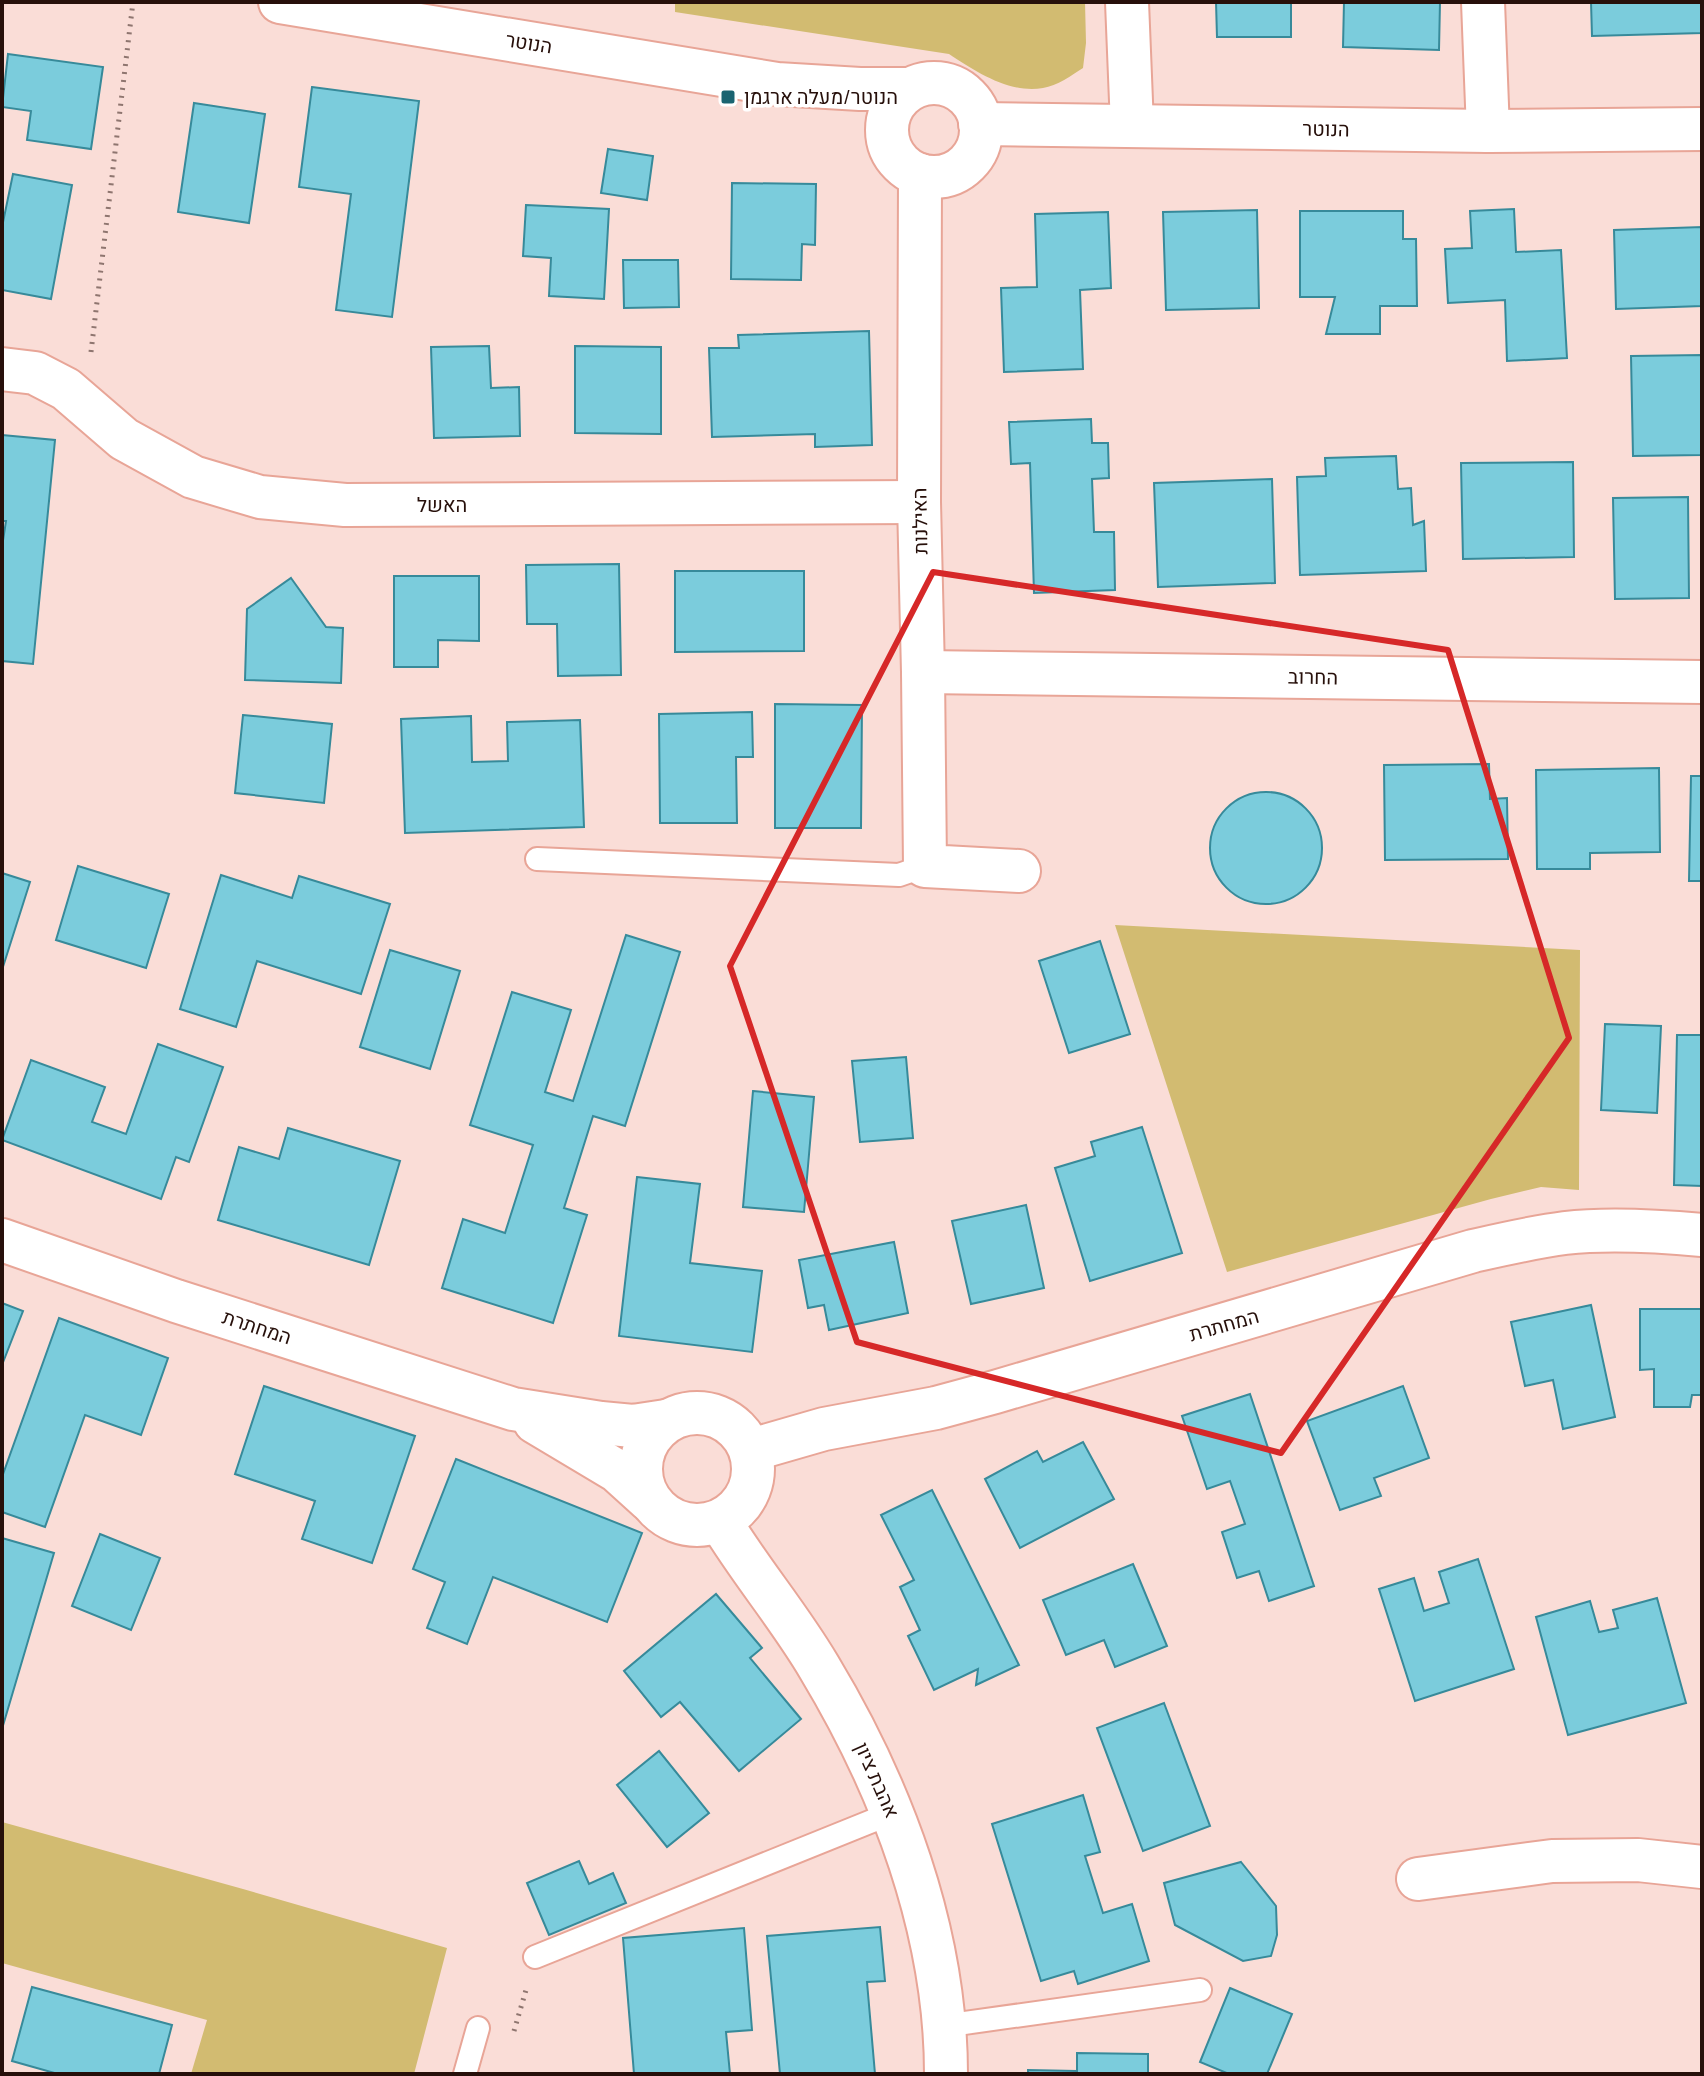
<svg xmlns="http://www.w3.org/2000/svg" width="1704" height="2076" viewBox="0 0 1704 2076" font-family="Manrope,Heebo,sans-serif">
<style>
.green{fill:#d2bb71}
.building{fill:#7bccdc;stroke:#378a9a;stroke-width:2}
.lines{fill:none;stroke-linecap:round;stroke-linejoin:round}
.service-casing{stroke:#e8a597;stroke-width:26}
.minor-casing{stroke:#e8a597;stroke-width:46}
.path{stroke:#8e756f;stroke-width:5;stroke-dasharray:2 6;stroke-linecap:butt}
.service{stroke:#fff;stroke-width:22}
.minor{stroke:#fff;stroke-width:42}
.marked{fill:none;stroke:#d62828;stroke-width:6;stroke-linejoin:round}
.poi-dot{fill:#1a6471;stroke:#fff;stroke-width:3}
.labels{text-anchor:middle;stroke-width:7;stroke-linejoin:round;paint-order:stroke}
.street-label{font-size:20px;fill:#27100b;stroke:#fff}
.poi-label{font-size:20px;fill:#27100b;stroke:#fff;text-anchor:start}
</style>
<rect width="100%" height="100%" fill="#faddd7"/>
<g class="green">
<path d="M 675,2 L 1085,2 L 1086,43 L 1083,68 C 1072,75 1057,86 1043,88 C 1009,94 975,71 949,54 L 675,12 Z"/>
<polygon points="1115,925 1580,950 1579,1190 1541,1187 1491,1199 1227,1272"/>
<polygon points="2,1822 243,1889 447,1948 414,2074 191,2074 207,2020 2,1963"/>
</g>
<g class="building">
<polygon points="1216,2 1291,2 1291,37 1217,37"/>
<polygon points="1344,2 1440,2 1439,50 1343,47"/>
<polygon points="1591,2 1702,2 1702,33 1592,36"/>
<polygon points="8,54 103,67 91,149 27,140 31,111 2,107"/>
<polygon points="312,87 419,101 392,317 336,310 351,194 299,187"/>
<polygon points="194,103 265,114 249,223 178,212"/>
<polygon points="608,149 653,156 647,200 601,193"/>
<polygon points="13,174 72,185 51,299 2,290 2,227"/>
<polygon points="732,183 816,184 815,245 802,244 801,280 731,279"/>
<polygon points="526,205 609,209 604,299 549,296 551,258 523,256"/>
<polygon points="1514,209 1516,252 1561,250 1567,358 1507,361 1505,300 1448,303 1445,249 1472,248 1470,211"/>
<polygon points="1257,210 1259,308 1166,310 1163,212"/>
<polygon points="1300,211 1403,211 1403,239 1416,239 1417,306 1380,306 1380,334 1326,334 1335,297 1300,297"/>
<polygon points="1108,212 1111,288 1080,290 1083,369 1004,372 1001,288 1037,287 1035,214"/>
<polygon points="1702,227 1702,306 1616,309 1614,230"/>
<polygon points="623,260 678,260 679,307 624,308"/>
<polygon points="869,331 872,445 815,447 815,434 712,437 709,348 739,348 738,335"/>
<polygon points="489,346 491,388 519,387 520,436 434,438 431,347"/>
<polygon points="575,346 661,347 661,434 575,433"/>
<polygon points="1702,355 1702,455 1633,456 1631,356"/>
<polygon points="1091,419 1092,443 1108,443 1109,478 1092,479 1094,532 1114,532 1115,590 1034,593 1030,463 1011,464 1009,422"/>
<polygon points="2,435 55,440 33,664 2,661 2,547 6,521 2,521"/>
<polygon points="1396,456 1398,489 1411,488 1413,525 1424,521 1426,571 1300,575 1297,477 1326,476 1325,458"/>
<polygon points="1573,462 1574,557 1463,559 1461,463"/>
<polygon points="1272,479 1275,583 1158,587 1154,483"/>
<polygon points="1688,497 1689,598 1615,599 1613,498"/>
<polygon points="619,564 621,675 558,676 557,624 527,624 526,565"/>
<polygon points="675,571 804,571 804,651 675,652"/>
<polygon points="394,576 479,576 479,641 438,640 438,667 394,667"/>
<polygon points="291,578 326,627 343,628 341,683 245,680 247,609"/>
<polygon points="775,704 862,705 861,828 775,828"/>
<polygon points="752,712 753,757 736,757 737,823 660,823 659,714"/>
<polygon points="243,715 332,724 324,803 235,793"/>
<polygon points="471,716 472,762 508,761 507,722 580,720 584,827 405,833 401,719"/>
<polygon points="1489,764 1490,799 1507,798 1508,859 1385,860 1384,765"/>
<polygon points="1659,768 1660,852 1590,853 1590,869 1537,869 1536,770"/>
<polygon points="1691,776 1702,776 1702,881 1689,881"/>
<circle cx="1266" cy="848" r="56"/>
<polygon points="78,866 169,894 146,968 56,940"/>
<polygon points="2,873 30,882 2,970"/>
<polygon points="221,875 292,898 299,876 390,904 361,994 257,961 236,1027 180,1009"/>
<polygon points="626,935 680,952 625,1126 593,1116 564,1208 587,1215 553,1323 442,1288 463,1219 505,1233 533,1145 470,1125 512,992 571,1010 545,1092 573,1101"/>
<polygon points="1100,941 1130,1034 1069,1053 1039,961"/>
<polygon points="390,950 460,971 430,1069 360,1047"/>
<polygon points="1605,1024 1661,1026 1657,1113 1601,1110"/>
<polygon points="1677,1035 1702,1035 1702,1186 1674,1185"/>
<polygon points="158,1044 223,1067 189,1162 176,1157 161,1199 2,1140 31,1060 105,1087 92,1122 126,1134"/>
<polygon points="906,1057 913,1138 860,1142 852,1061"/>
<polygon points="753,1091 814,1097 804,1212 743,1207"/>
<polygon points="1142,1127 1182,1253 1090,1281 1055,1168 1095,1156 1091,1142"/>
<polygon points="288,1128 400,1161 369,1265 218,1220 239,1147 279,1159"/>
<polygon points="637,1177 700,1184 690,1263 762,1271 752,1352 619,1336"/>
<polygon points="1026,1205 1044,1288 971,1304 952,1221"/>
<polygon points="894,1242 908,1313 829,1330 824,1305 808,1308 799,1260"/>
<polygon points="2,1303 23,1311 2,1365"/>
<polygon points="1591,1305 1615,1417 1563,1429 1553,1380 1525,1386 1511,1322"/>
<polygon points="1640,1309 1702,1309 1702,1395 1692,1395 1690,1407 1654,1407 1654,1369 1640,1370"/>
<polygon points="59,1318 168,1358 141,1435 85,1415 45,1527 2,1512 2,1477"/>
<polygon points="264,1386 415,1436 372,1563 302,1539 315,1501 235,1474"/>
<polygon points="1403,1386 1429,1458 1374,1478 1381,1496 1340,1510 1307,1421"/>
<polygon points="1250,1394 1314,1586 1269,1601 1259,1571 1237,1578 1222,1532 1245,1524 1230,1481 1207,1489 1182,1416"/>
<polygon points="1083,1442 1114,1499 1020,1548 985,1479 1037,1451 1043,1462"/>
<polygon points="456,1459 642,1533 607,1622 493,1577 467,1644 427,1628 445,1582 413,1569"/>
<polygon points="932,1490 1019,1665 976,1685 978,1669 934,1690 908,1636 920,1630 900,1587 914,1580 881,1515"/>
<polygon points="100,1534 160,1558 131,1630 72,1606"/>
<polygon points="2,1538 54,1553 2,1729"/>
<polygon points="1478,1559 1514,1669 1415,1701 1379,1589 1414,1578 1424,1611 1449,1603 1439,1572"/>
<polygon points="1133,1564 1167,1646 1115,1667 1104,1640 1066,1655 1043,1600"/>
<polygon points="716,1594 762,1648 750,1658 801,1719 739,1771 680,1702 661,1717 624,1671"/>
<polygon points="1657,1598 1686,1703 1568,1735 1536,1617 1590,1601 1599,1632 1618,1628 1613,1610"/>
<polygon points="1164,1703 1210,1826 1143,1851 1097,1728"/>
<polygon points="659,1751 709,1813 667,1847 617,1785"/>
<polygon points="1083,1795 1100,1852 1085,1856 1103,1913 1132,1904 1149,1961 1078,1984 1074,1971 1041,1981 992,1824"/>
<polygon points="579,1861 589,1884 613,1873 626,1903 549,1935 527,1883"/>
<polygon points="1241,1862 1276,1906 1277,1935 1271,1956 1243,1961 1175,1925 1164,1883"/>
<polygon points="880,1927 885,1981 867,1982 875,2074 780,2074 767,1936"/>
<polygon points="744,1928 752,2030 726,2032 730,2074 634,2074 623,1938"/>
<polygon points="32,1987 172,2025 159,2074 58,2074 12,2061"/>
<polygon points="1230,1988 1292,2014 1267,2074 1229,2074 1200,2062"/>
<polygon points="1077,2053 1148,2054 1148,2074 1028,2074 1028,2070 1077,2071"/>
</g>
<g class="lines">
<g class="service-casing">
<g id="service">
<polyline points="537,859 899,875 925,866"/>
<polyline points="535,1957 892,1813"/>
<polyline points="943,2026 1200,1990"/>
<polyline points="465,2074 478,2028"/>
</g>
</g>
<g class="minor-casing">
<g id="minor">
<polyline points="280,2 777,84 860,89 910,89"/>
<polyline points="1127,2 1132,126"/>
<polyline points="1483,2 1488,131"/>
<circle cx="934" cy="130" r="47"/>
<polyline points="980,124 1488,131 1702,129"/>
<polyline points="920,175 919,502 923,672 925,866 1019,871"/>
<polyline points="2,369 35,373 66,389 124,439 193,477 260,497 345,505 919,502"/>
<polyline points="923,672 1702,682"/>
<polyline points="2,1240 176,1301 513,1409 601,1423 633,1426 666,1421"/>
<circle cx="697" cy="1469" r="56"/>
<polyline points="535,1422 617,1471 649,1500"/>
<path d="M 751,1450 L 824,1429 L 936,1408 L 995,1392 L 1473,1251 C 1504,1244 1534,1237 1565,1233 C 1609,1228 1658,1231 1702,1235"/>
<path d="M 720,1521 C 750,1571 789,1616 819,1667 C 892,1788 946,1931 946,2074"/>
<polyline points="1418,1879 1552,1861 1638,1860 1702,1867"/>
</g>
</g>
<g class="path">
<polyline points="91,352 133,2"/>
<polyline points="514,2031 526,1990"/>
</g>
<use href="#service" class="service"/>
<use href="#minor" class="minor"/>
</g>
<path class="marked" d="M 933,572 L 1448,650 L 1569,1038 L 1281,1453 L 857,1342 L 730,966 Z"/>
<rect class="poi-dot" x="720" y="89" width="16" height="16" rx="4"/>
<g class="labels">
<g class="street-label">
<text transform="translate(529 43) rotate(9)" y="7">הנוטר</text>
<text transform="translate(1326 129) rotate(1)" y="7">הנוטר</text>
<text x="442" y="512">האשל</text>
<text transform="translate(920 521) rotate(-91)" y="7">האילנות</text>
<text transform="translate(1313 677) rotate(1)" y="7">החרוב</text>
<text transform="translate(1224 1325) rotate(-16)" y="7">המחתרת</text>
<text transform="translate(257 1327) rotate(18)" y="7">המחתרת</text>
<text transform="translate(877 1780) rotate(66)" y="7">אהבת ציון</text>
</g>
<g class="poi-label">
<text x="744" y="104">הנוטר/מעלה ארגמן</text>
</g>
</g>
<rect width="1704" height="2076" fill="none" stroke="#27100b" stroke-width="8"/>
</svg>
